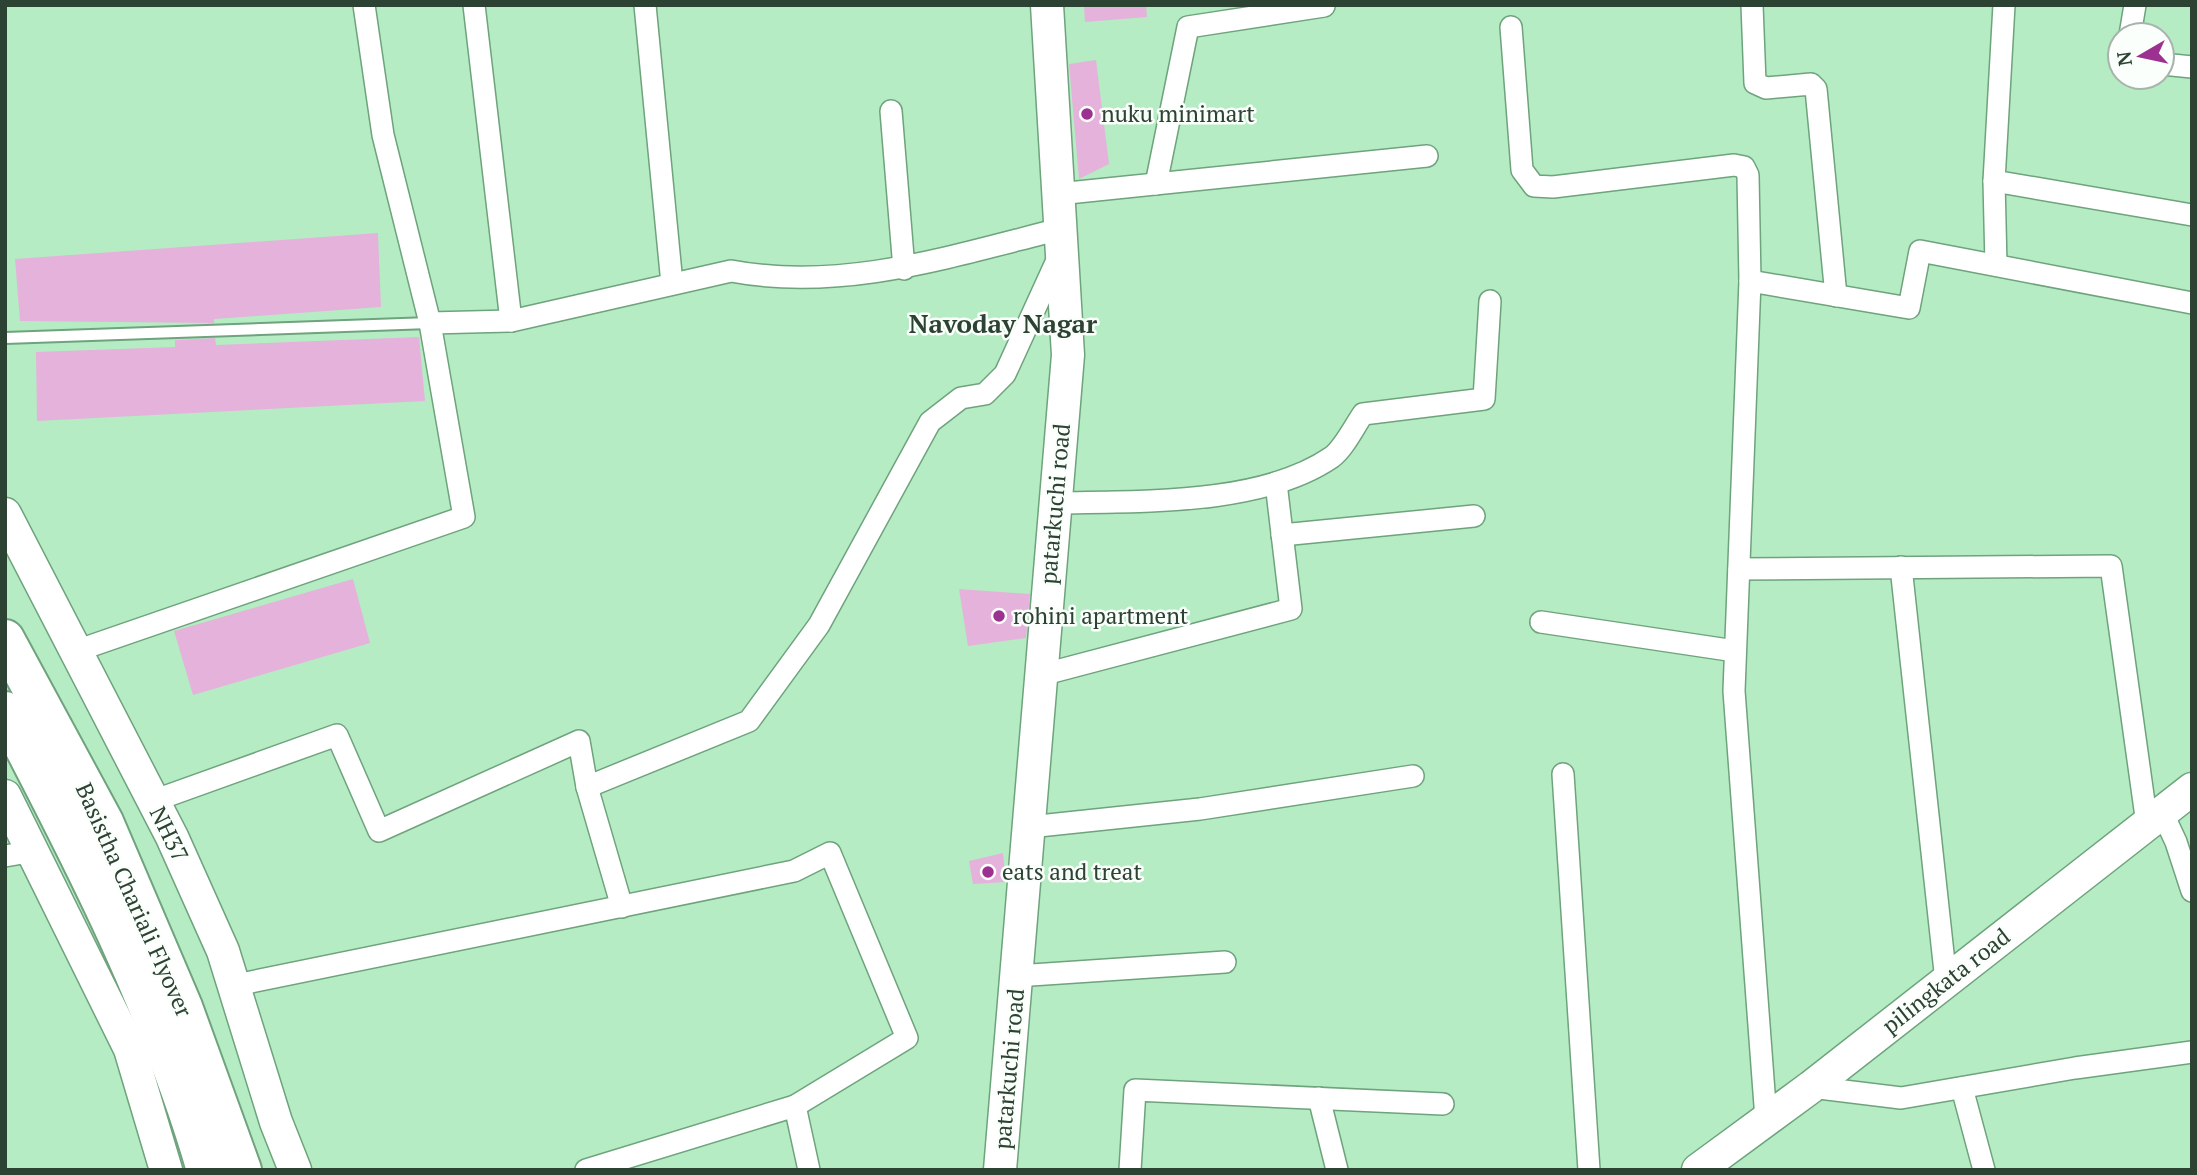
<svg xmlns="http://www.w3.org/2000/svg" width="2197" height="1175" viewBox="0 0 2197 1175" font-family="'PT Serif',serif">
<style>
.building{fill:#e4b2db}
.lines{fill:none;stroke-linecap:round;stroke-linejoin:round}
.lane-casing{stroke:#6ea37d;stroke-width:14}
.street-casing{stroke:#6ea37d;stroke-width:24}
.secondary-casing{stroke:#6ea37d;stroke-width:35}
.highway-casing{stroke:#6ea37d;stroke-width:42}
.lane{stroke:#fff;stroke-width:10}
.street{stroke:#fff;stroke-width:21}
.secondary{stroke:#fff;stroke-width:32}
.highway{stroke:#fff;stroke-width:38}
.poi-dot{fill:#9d3191;stroke:#fafffb;stroke-width:2.5}
.labels{text-anchor:middle;stroke-width:5;stroke-linejoin:round;paint-order:stroke}
.poi-label{font-size:23px;fill:#2c4232;stroke:#fafffb;text-anchor:start}
.street-label{font-size:23px;fill:#2c4232;stroke:#fafffb}
.quarter-label{font-size:26px;font-weight:bold;fill:#2c4232;stroke:#fafffb}
</style>
<rect width="100%" height="100%" fill="#b5ecc3"/>
<g class="building">
<polygon points="1084,5 1146,5 1147,17 1085,22"/>
<polygon points="1096,60 1109,164 1079,179 1069,64"/>
<polygon points="378,233 381,307 214,319 214,323 20,321 15,259"/>
<polygon points="419,337 425,401 37,421 36,352 175,347 175,340 215,338 216,345"/>
<polygon points="353,579 370,643 193,695 174,631"/>
<polygon points="959,589 1030,594 1026,638 968,646"/>
<polygon points="1003,853 1006,882 973,884 969,861"/>
</g>
<g class="lines">
<g class="lane-casing">
<polyline id="lane" points="5,338 430,323"/>
</g>
<g class="street-casing">
<g id="street">
<polyline points="364,5 383,135 430,323"/>
<polyline points="474,5 511,321"/>
<polyline points="645,5 672,284"/>
<polyline points="1752,5 1755,83 1766,88 1811,84 1816,89 1836,296"/>
<polyline points="2004,5 1994,181 2192,215"/>
<polyline points="1511,27 1522,170 1534,186 1553,187 1734,165 1744,167 1748,175 1750,281"/>
<polyline points="2130,35 2135,5"/>
<polyline points="2162,64 2192,67"/>
<polyline points="891,111 904,269"/>
<polyline points="1994,181 1996,265"/>
<polyline points="1156,184 1188,27 1324,6"/>
<polyline points="1058,194 1427,156"/>
<path d="M 1056,503 C 1138,501 1261,506 1332,457 C 1344,448 1354,427 1363,414 L 1484,399 L 1490,301"/>
<polyline points="1282,535 1474,516"/>
<polyline points="1901,567 1946,981"/>
<polyline points="1739,569 2111,566 2147,824"/>
<polyline points="1541,622 1735,651"/>
<path d="M 76,651 L 464,517 L 430,323 L 511,321 L 731,271 C 843,292 952,256 1060,229"/>
<polyline points="1041,675 1291,609 1276,483"/>
<polyline points="1563,774 1589,1170"/>
<polyline points="587,787 749,721 819,625 930,422 961,398 985,394 1005,374 1059,256"/>
<polyline points="153,801 337,735 379,831 579,741 587,787 622,907"/>
<polyline points="2162,812 2176,842 2192,891"/>
<polyline points="1029,827 1200,809 1413,776"/>
<polyline points="5,856 34,851"/>
<polyline points="1016,976 1225,962"/>
<polyline points="236,985 794,871 830,853 907,1038 795,1106"/>
<polyline points="1811,1087 1901,1098 2075,1068 2192,1052"/>
<polyline points="1962,1088 1984,1170"/>
<polyline points="1319,1098 1337,1170"/>
<polyline points="1766,1119 1734,691 1750,281 1909,308 1920,251 2192,303"/>
<polyline points="586,1170 795,1106 809,1170"/>
<polyline points="1130,1170 1135,1090 1443,1104"/>
</g>
</g>
<g class="secondary-casing">
<g id="secondary">
<polyline points="5,514 172,837 223,951 276,1122 295,1170"/>
<polyline points="5,796 130,1049 166,1170"/>
<polyline points="1000,1170 1068,355 1047,5"/>
<polyline points="1698,1170 1811,1087 2192,789"/>
</g>
</g>
<g class="highway-casing">
<g id="highway">
<polyline points="5,639 104,822 183,1007 242,1170"/>
<path d="M 5,711 C 83,860 159,1008 206,1170"/>
</g>
</g>
<use href="#lane" class="lane"/>
<use href="#street" class="street"/>
<use href="#secondary" class="secondary"/>
<use href="#highway" class="highway"/>
</g>
<g class="poi-dot">
<circle cx="1087" cy="114" r="7"/>
<circle cx="999" cy="616" r="7"/>
<circle cx="988" cy="872" r="7"/>
</g>
<g class="labels">
<g class="poi-label">
<text x="1101" y="122">nuku minimart</text>
<text x="1013" y="624">rohini apartment</text>
<text x="1002" y="880">eats and treat</text>
</g>
<g class="street-label">
<text transform="translate(1055 504) rotate(-85)" y="8">patarkuchi road</text>
<text transform="translate(169 834) rotate(64)" y="8">NH37</text>
<text transform="translate(134 900) rotate(66)" y="8">Basistha Chariali Flyover</text>
<text transform="translate(1946 981) rotate(-38)" y="8">pilingkata road</text>
<text transform="translate(1009 1069) rotate(-85)" y="8">patarkuchi road</text>
</g>
<g class="quarter-label">
<text x="1003" y="333">Navoday Nagar</text>
</g>
</g>
<rect width="2197" height="1175" fill="none" stroke="#2c4232" stroke-width="14"/>
<g transform="translate(2141 56) rotate(261)"><circle r="33" fill="#fafffb" stroke="#a8b3ab" stroke-width="2"/>
<path d="M0-5L12 26L0 18L-12 26Z" fill="#9d3191"/>
<text y="-10" font-size="19" font-weight="bold" text-anchor="middle" fill="#2c4232">N</text>
</g>
</svg>
